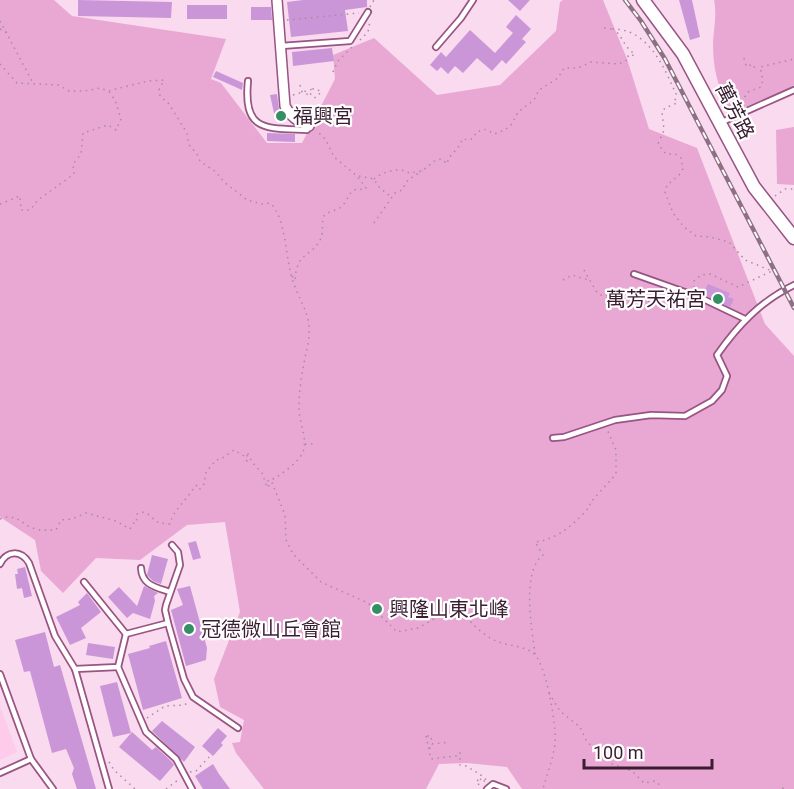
<svg xmlns="http://www.w3.org/2000/svg" width="794" height="789" viewBox="0 0 794 789" font-family="Roboto,'Noto Sans TC',sans-serif">
<style>
.built{fill:#fecbeb}
.green{fill:#e9a8d3}
.building{fill:#cb96d7}
.lines{fill:none;stroke-linecap:round;stroke-linejoin:round}
.service-casing{stroke:#985483;stroke-width:8}
.minor-casing{stroke:#985483;stroke-width:12}
.tertiary-casing{stroke:#985483;stroke-width:15}
.path{stroke:#a98a9e;stroke-width:1.5;stroke-dasharray:1.5 4.5;stroke-linecap:butt}
.service{stroke:#fff;stroke-width:4.5}
.minor{stroke:#fff;stroke-width:9}
.tertiary{stroke:#fff;stroke-width:12}
.rail-casing{stroke:#8e7084;stroke-width:4.5}
.rail{stroke:#fff;stroke-width:2;stroke-dasharray:7;stroke-linecap:butt}
.poi-dot{fill:#348f65;stroke:#fff;stroke-width:2}
.labels{text-anchor:middle;stroke-width:4.5;stroke-linejoin:round;paint-order:stroke}
.street-label{font-size:20px;fill:#3a1d31;stroke:#fff}
.poi-label{font-size:20px;fill:#3a1d31;stroke:#fff;text-anchor:start}
</style>
<rect width="100%" height="100%" fill="#fadaee"/>
<polygon class="built" points="0,706 17,752 0,760"/>
<g class="green">
<polygon points="0,0 54,0 72,16 226,39 211,79 221,83 267,143 302,143 335,79 333,55 374,38 437,95 500,85 556,31 560,2 563,0 603,0 627,59 649,129 697,148 765,324 794,356 794,789 522,789 507,767 467,763 439,764 426,789 264,789 236,753 232,743 240,742 244,720 220,707 214,679 240,612 225,522 187,525 140,560 96,558 63,593 41,571 35,540 0,517"/>
<path d="M 714,0 L 794,0 L 794,85 L 790,89 L 745,107 L 728,107 C 717,84 713,68 713,43 C 714,27 717,15 714,0 Z"/>
<polygon points="794,127 794,185 777,184 776,130"/>
</g>
<g class="building">
<polygon points="78,0 172,2 171,18 78,16"/>
<polygon points="303,0 367,0 367,7 345,10 348,31 291,37 287,2"/>
<polygon points="508,0 530,0 520,11"/>
<polygon points="679,0 692,0 700,37 690,40"/>
<rect x="187" y="5" width="40" height="14"/>
<polygon points="251,7 271,7 272,20 251,20"/>
<polygon points="516,15 531,29 522,39 526,42 506,64 502,60 492,71 477,58 463,73 455,66 448,74 441,67 437,71 430,65 441,52 446,57 470,30 495,53 513,33 506,27"/>
<polygon points="332,48 334,61 293,66 292,52"/>
<polygon points="216,71 243,83 242,90 213,77"/>
<polygon points="277,94 279,109 286,119 280,122 274,113 270,95"/>
<polygon points="267,133 295,134 295,142 267,141"/>
<polygon points="708,284 730,293 728,297 734,299 730,307 703,294"/>
<polygon points="196,541 201,558 193,560 188,543"/>
<polygon points="152,555 168,559 161,584 153,581 147,575"/>
<polygon points="25,567 32,596 24,598 22,588 17,589 15,574 18,574 17,569"/>
<polygon points="144,586 158,593 154,596 155,601 150,619 133,613 127,618 108,597 119,587 137,606"/>
<polygon points="190,586 207,648 206,660 186,666 171,610 183,605 177,589"/>
<polygon points="87,593 101,612 81,628 86,638 70,645 56,617 80,605 78,602"/>
<polygon points="45,632 54,667 60,665 96,789 77,789 72,774 74,768 66,749 52,753 30,671 24,672 15,640"/>
<polygon points="166,641 182,698 143,710 128,654 150,648 149,646"/>
<polygon points="88,643 115,647 113,659 86,655"/>
<polygon points="117,682 131,733 113,737 100,686"/>
<polygon points="162,721 195,747 184,762 152,731"/>
<polygon points="218,728 227,736 221,743 223,745 213,756 202,746"/>
<polygon points="132,732 152,750 156,747 172,762 174,765 160,781 119,747"/>
<polygon points="213,764 219,774 230,789 203,789 195,776"/>
</g>
<g class="lines">
<g class="service-casing">
<g id="service">
<polyline points="281,46 350,41 368,12"/>
<polyline points="436,47 461,18 473,0"/>
<path d="M 248,81 C 243,132 265,128 307,130 L 309,126"/>
<polyline points="722,122 794,90"/>
<polyline points="634,274 699,297 745,319"/>
<path d="M 553,438 L 564,437 L 615,420 L 651,415 L 685,416 L 712,401 L 722,390 L 727,376 L 717,355 C 738,325 761,301 794,285"/>
<path d="M 0,564 C 7,550 21,550 29,563 L 55,636 L 75,669 L 109,789"/>
<path d="M 141,568 C 142,585 155,587 170,592"/>
<polyline points="84,582 126,634"/>
<polyline points="168,623 184,679 193,697 238,728"/>
<polyline points="118,667 146,732 176,759 192,789"/>
<polyline points="75,669 118,667 126,634 168,623 165,610 166,605 180,565 178,552 172,545"/>
<polyline points="0,674 31,759 53,789"/>
<polyline points="0,773 31,759"/>
<polyline points="487,789 493,784 506,789"/>
</g>
</g>
<g class="minor-casing">
<path id="minor" d="M 277,0 L 285,106 C 291,117 297,121 309,126"/>
</g>
<g class="tertiary-casing">
<polyline id="tertiary" points="643,0 683,54 754,187 794,238"/>
</g>
<g class="path">
<polyline points="370,7 374,0"/>
<polyline points="287,20 359,13"/>
<polyline points="0,21 33,83"/>
<polyline points="604,28 612,29"/>
<polyline points="0,29 7,33"/>
<polyline points="360,40 368,32 370,21"/>
<polyline points="744,58 746,65 750,64 750,67 759,67"/>
<path d="M 0,64 L 17,83 L 59,85 L 69,91 L 85,91 L 100,88 L 108,91 L 148,81 L 164,80 L 159,90 L 160,96 L 169,104 L 187,133 L 189,145 L 197,154 L 200,161 L 216,172 L 224,182 L 247,200 L 262,204 L 270,203 C 287,217 285,263 294,284 C 299,299 308,311 309,327 C 310,340 306,351 304,363 C 301,378 299,394 299,409 C 299,422 309,442 302,454 C 298,462 280,476 271,480 L 285,515 L 286,540 L 293,554 L 321,582 L 368,603 L 397,632 L 418,628 L 439,616 L 465,615 C 472,625 485,636 496,641 C 508,646 520,645 532,652 C 546,660 557,728 555,744 C 553,759 547,774 543,789"/>
<polyline points="333,72 338,61 352,47"/>
<polyline points="300,85 302,92 311,96"/>
<circle cx="315" cy="93" r="4.5"/>
<polyline points="293,95 313,89"/>
<polyline points="738,107 748,92 761,87 763,80 760,67 794,59"/>
<polyline points="359,176 374,179 379,187 391,197"/>
<path d="M 374,179 C 382,172 400,166 409,173 L 422,171 L 436,160 L 442,159 L 447,164 C 449,153 460,150 462,139 C 470,140 473,141 476,132 C 488,129 484,128 494,134 L 505,130 L 512,124 L 518,112 L 534,100 L 539,90 L 558,78 L 564,68 L 578,68 L 591,62 L 619,64 L 629,59 L 628,56 L 630,57 L 635,54 C 624,48 623,36 613,29 C 648,29 664,67 676,94 L 675,99 L 677,103 L 665,108 L 662,112 L 664,130 L 658,144 L 666,154 L 675,154 L 681,158 L 683,169 L 679,175 L 667,185 L 665,192 L 673,213 L 684,227 L 696,236 L 710,237 L 729,242 L 745,260 L 772,271 L 738,287 L 710,274 L 701,275 L 694,281 L 694,288"/>
<polyline points="775,196 785,189 794,189"/>
<polyline points="0,204 20,196 21,210 30,210 38,200 74,174 73,164 81,154 83,133 108,125 116,130 121,119 115,100 109,92"/>
<polyline points="374,223 395,193 402,190 408,180 422,171"/>
<polyline points="584,270 596,291 601,295 664,303 685,299"/>
<path d="M 292,276 L 295,280 C 297,250 312,258 321,238 C 324,232 321,220 324,216 C 328,211 336,211 341,207 C 350,199 348,186 364,190 L 366,188 L 357,176 L 334,157 L 326,140 L 316,130"/>
<polyline points="563,280 572,275 589,280"/>
<polyline points="305,444 315,444"/>
<path d="M 0,519 C 18,512 20,525 36,529 C 43,531 49,530 56,530 L 61,520 L 72,519 L 86,513 L 116,521 L 130,529 L 134,523 L 137,522 L 136,517 L 137,514 L 144,512 C 157,518 150,523 170,524 C 173,510 187,500 195,486 L 198,485 L 200,489 L 204,484 L 206,472 L 216,460 L 221,459 L 234,450 L 244,456 L 247,461 L 247,452 L 252,462 L 262,473 L 267,487 L 269,487 L 267,481 L 271,480"/>
<path d="M 535,654 C 532,628 521,572 543,555 L 535,542 C 557,540 577,522 590,506 L 590,503 L 616,474 L 616,450 L 607,429"/>
<polyline points="549,693 560,711 580,727 587,742 612,764 632,771 644,783 655,781 658,783 661,789"/>
<polyline points="147,718 165,706 185,705 188,701"/>
<polyline points="426,736 431,759 456,756 456,754 460,753 460,765 466,766 481,775 476,783 482,786"/>
<polyline points="427,736 431,736 432,744 450,742"/>
<polyline points="429,748 435,748"/>
<polyline points="109,762 114,770 135,789"/>
<polyline points="190,772 196,771 209,757"/>
<polyline points="485,781 480,781 481,778 489,780"/>
<polyline points="166,789 178,780 178,779"/>
<polyline points="783,789 783,785"/>
</g>
<use href="#service" class="service"/>
<use href="#minor" class="minor"/>
<use href="#tertiary" class="tertiary"/>
<g class="rail-casing">
<polyline id="rail" points="625,0 641,21 665,59 794,308"/>
</g>
<use href="#rail" class="rail"/>
</g>
<g class="poi-dot">
<circle cx="281" cy="116" r="6"/>
<circle cx="718" cy="299" r="6"/>
<circle cx="377" cy="609" r="6"/>
<circle cx="189" cy="629" r="6"/>
</g>
<g class="labels">
<g class="street-label">
<text transform="translate(735 111) rotate(63)" y="7">萬芳路</text>
</g>
<g class="poi-label">
<text x="293" y="123">福興宮</text>
<text x="706" y="306" text-anchor="end">萬芳天祐宮</text>
<text x="389" y="616">興隆山東北峰</text>
<text x="201" y="636">冠德微山丘會館</text>
</g>
</g>
<path d="M584 759v9h128v-9" fill="none" stroke="#3a1d31" stroke-width="3"/>
<text x="593" y="759" font-size="18" fill="#3a1d31" stroke="#ffffff" stroke-width="4.5" paint-order="stroke">100 m</text>
</svg>
